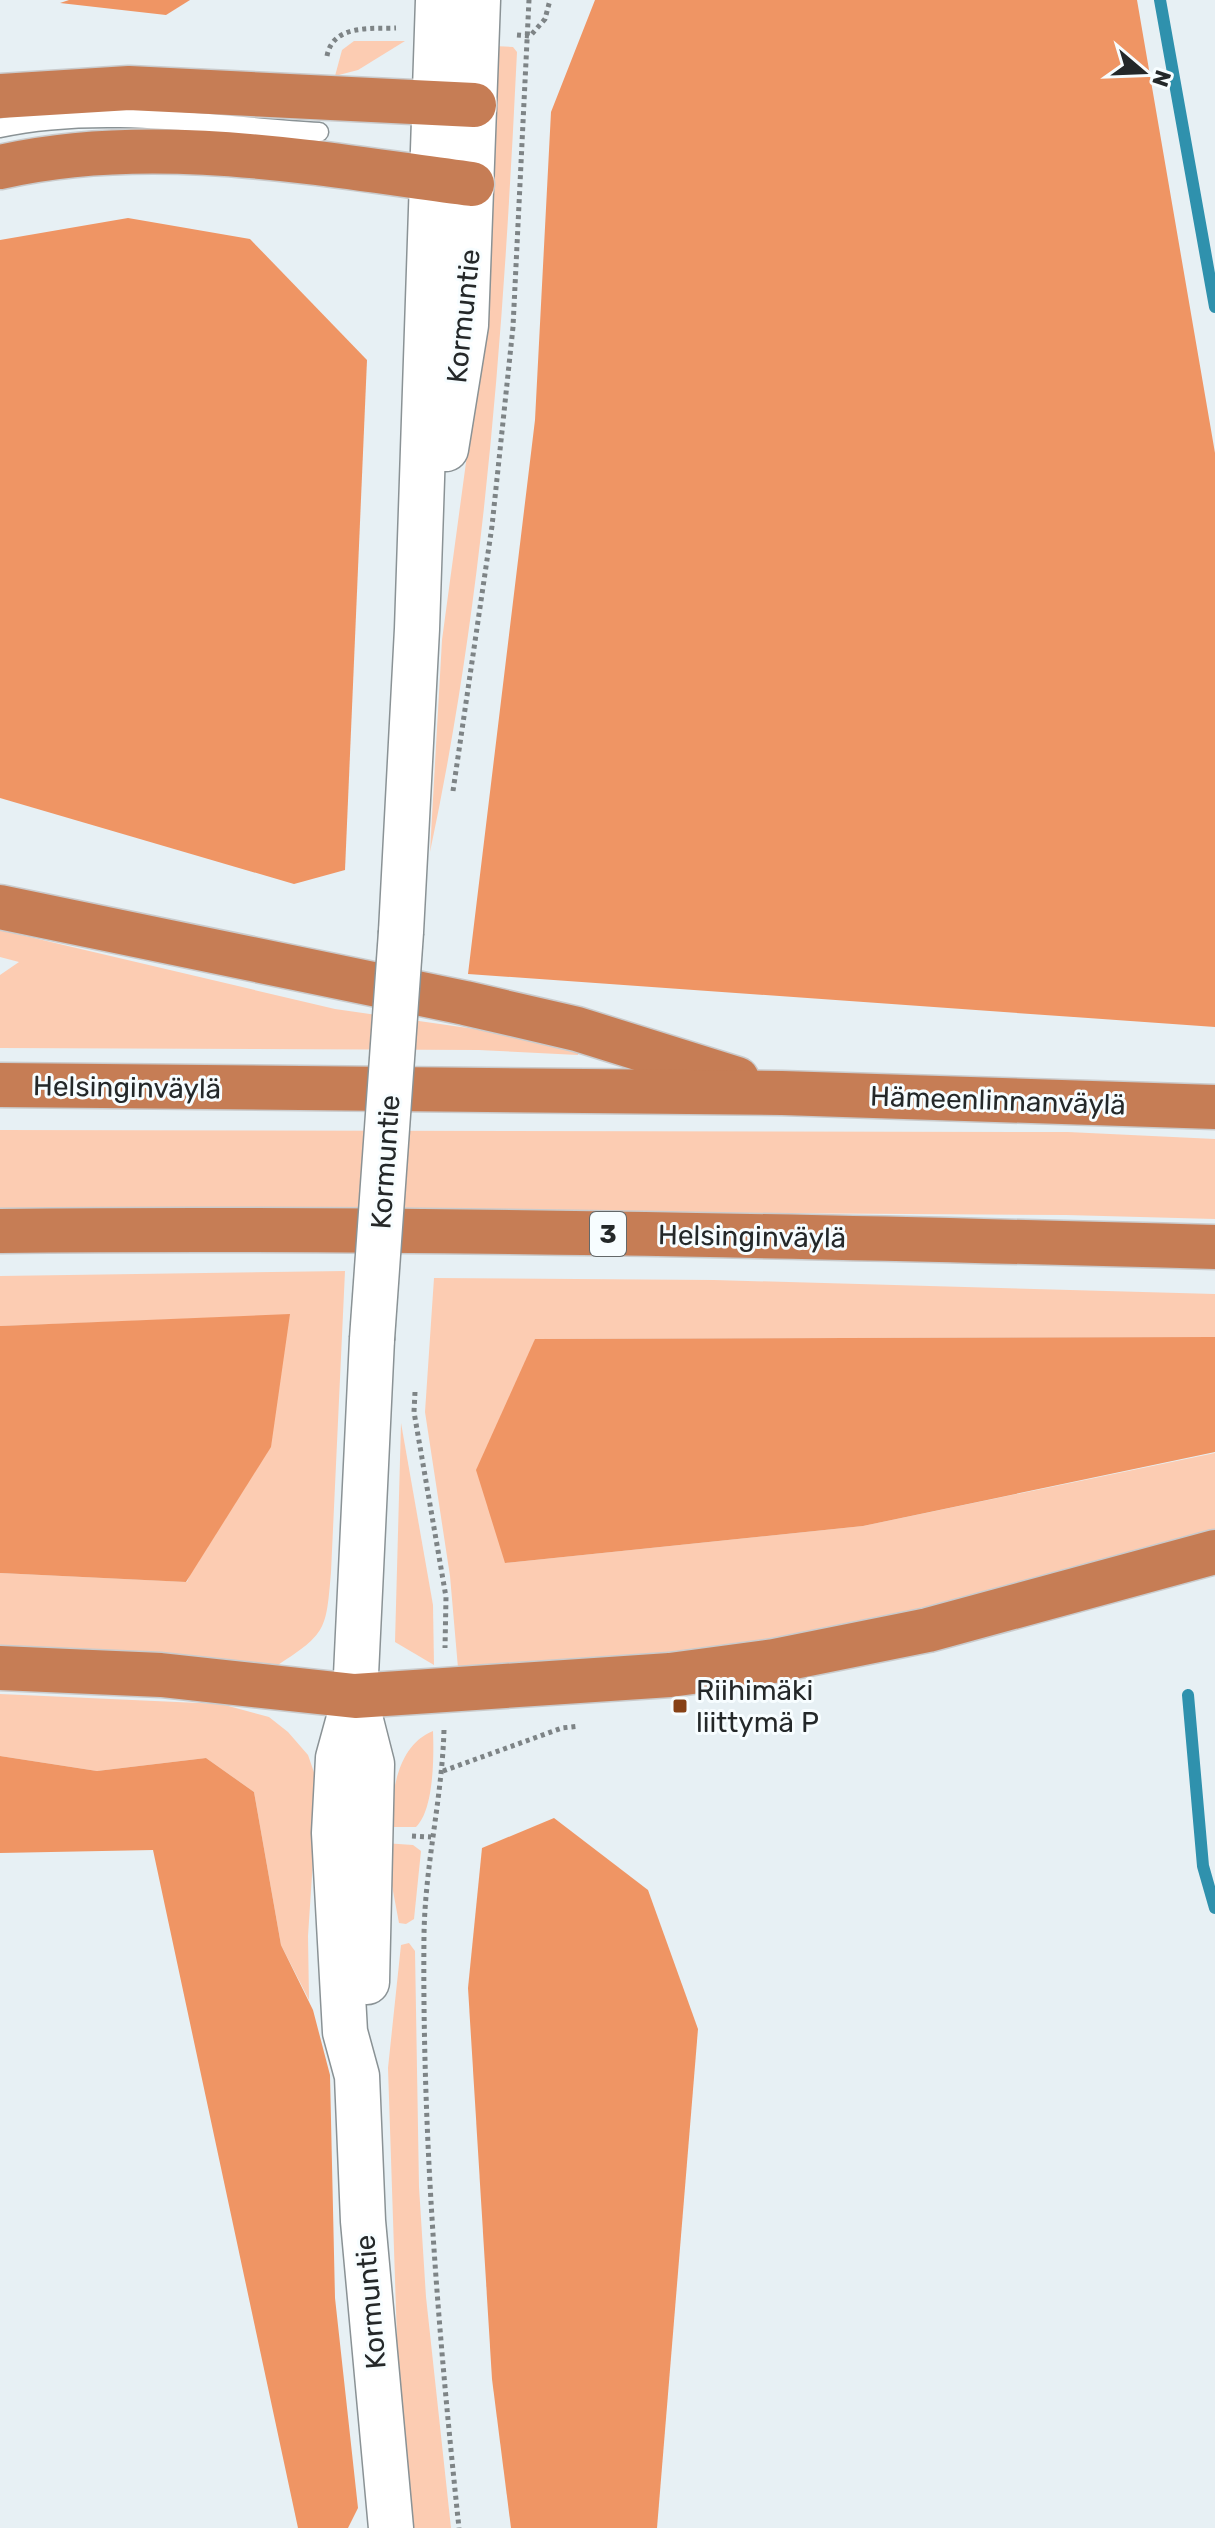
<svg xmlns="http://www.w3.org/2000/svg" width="1215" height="2528" viewBox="0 0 1215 2528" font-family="Rubik,sans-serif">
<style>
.green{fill:#fcccb2}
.forest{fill:#ef9564}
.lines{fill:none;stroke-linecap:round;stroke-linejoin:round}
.stream{stroke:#2f91ad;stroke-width:12}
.service-casing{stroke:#8a9295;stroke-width:21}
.tertiary-casing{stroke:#8a9295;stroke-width:47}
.motorway-casing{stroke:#cacbcc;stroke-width:47}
.path{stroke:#7e8486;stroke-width:5;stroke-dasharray:4 4;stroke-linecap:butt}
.service{stroke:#fff;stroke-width:18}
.tertiary{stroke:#fff;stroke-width:44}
.motorway{stroke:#c67d55;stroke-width:44}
.tertiary-bridge-casing{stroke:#8a9295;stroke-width:47;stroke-linecap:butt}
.tertiary-bridge{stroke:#fff;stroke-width:44}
.poi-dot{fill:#874217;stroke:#f7fdff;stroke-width:3}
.labels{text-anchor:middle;stroke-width:6;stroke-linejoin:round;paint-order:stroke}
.shield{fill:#f7fdff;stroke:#636869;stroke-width:2}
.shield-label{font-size:26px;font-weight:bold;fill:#242829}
.street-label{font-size:28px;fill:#242829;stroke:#f7fdff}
.poi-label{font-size:28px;fill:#242829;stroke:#f7fdff;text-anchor:start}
</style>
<rect width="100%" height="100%" fill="#e7f0f4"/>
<g class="green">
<polygon points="354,41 405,41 358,70 335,76 342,50"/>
<path d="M 494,46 L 513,47 L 517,52 C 504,320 486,588 430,852 L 442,640 L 482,344 Z"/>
<polygon points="0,930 335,1009 579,1044 578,1055 479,1050 0,1048 0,975 19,962 0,957"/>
<polygon points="0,1130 1068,1132 1215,1139 1215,1219 1066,1215 0,1208"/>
<path d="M 345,1271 L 331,1572 C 326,1630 327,1633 278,1665 L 0,1655 L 0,1573 L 187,1582 L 289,1315 L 0,1326 L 0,1276 Z"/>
<polygon points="434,1278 714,1280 1215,1294 1215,1337 535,1339 505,1563 863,1526 1215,1453 1215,1537 781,1645 458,1668 450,1576 425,1412"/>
<polygon points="401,1423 433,1605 434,1665 395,1642"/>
<polygon points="0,1694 221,1704 269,1717 288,1732 308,1755 318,1784 308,1936 309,2000 281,1945 254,1792 206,1758 97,1771 0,1756"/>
<path d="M 433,1731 C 434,1756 434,1810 416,1827 L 389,1827 C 393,1793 396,1746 433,1731 Z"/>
<polygon points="384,1843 413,1845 421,1851 414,1919 406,1924 399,1923"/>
<polygon points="409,1943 415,1951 419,2187 426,2297 451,2528 414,2528 398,2370 388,2068 401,1945"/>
</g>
<g class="forest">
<polygon points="69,0 190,0 166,15 60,3"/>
<polygon points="595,0 1137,0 1215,453 1215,1027 468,974 535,420 551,112"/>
<polygon points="128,218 250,239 367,360 345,870 294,884 0,798 0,240"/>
<polygon points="290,1314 271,1447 186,1582 0,1573 0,1326"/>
<polygon points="1215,1337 1215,1452 863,1526 505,1563 476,1470 535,1339"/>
<polygon points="0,1756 97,1771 206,1758 254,1792 281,1945 313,2010 330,2075 335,2298 358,2508 348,2528 298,2528 153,1850 0,1853"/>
<polygon points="554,1818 648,1890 698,2029 657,2528 511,2528 492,2379 468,1988 482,1848"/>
</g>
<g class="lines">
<g class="stream">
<polyline points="1160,0 1215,307"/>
<polyline points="1188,1695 1203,1866 1215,1908"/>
</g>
<g class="service-casing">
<path id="service" d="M 0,128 C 102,106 216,126 319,132"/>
</g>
<g class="tertiary-casing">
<g id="tertiary">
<polyline points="446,449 466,325 478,0"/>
<polyline points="401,932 417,629 438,0"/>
<polyline points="372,1339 355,1696 338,1758 334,1833 345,2032 357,2076 363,2221 391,2528"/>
<polyline points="356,1701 372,1764 367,1982"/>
</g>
</g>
<g class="motorway-casing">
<g id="motorway">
<polyline points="0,96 129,88 474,105"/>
<path d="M 0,167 C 154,132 319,164 472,184"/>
<polyline points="0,907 465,1003 577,1029 737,1079"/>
<polyline points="0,1085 782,1093 1215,1107"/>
<path d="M 0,1231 C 405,1227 810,1236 1215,1247"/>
<polyline points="0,1668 161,1675 355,1696 670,1675 774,1661 928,1630 1215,1552"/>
</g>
</g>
<g class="path">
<polyline points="517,35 530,36 545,19 550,0"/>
<path d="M 327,56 C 333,24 371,29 396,28"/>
<polyline points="453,791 492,526 513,327 529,0"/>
<polyline points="415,1392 414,1412 446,1597 445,1648"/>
<path d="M 444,1730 C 442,1799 425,1865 424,1935 C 422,2133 438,2331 459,2528"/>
<polyline points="443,1771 562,1728 579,1726"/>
<polyline points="412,1836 431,1837"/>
</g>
<use href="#service" class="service"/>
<use href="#tertiary" class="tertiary"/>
<use href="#motorway" class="motorway"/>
<g class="tertiary-bridge-casing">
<polyline id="tertiary-bridge" points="372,1339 401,932"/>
</g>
<use href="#tertiary-bridge" class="tertiary-bridge"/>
</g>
<rect class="poi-dot" x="672" y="1698" width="16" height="16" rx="4"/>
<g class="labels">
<rect class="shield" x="590" y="1212" width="36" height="44" rx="6"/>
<g class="shield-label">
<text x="608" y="1243">3</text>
</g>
<g class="street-label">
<text transform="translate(463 316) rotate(-84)" y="10">Kormuntie</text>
<text transform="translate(127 1087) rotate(1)" y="10">Helsinginväylä</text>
<text transform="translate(998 1100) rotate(2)" y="10">Hämeenlinnanväylä</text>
<text transform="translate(385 1162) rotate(-86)" y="10">Kormuntie</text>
<text transform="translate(752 1236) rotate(1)" y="10">Helsinginväylä</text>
<text transform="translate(370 2302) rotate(-95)" y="10">Kormuntie</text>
</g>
<g class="poi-label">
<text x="696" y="1700">Riihimäki<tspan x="696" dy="32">liittymä P</tspan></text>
</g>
</g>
<g transform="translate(1143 72) rotate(109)" stroke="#f7fdff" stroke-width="6" paint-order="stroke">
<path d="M0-6L14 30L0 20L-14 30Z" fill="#242829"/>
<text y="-12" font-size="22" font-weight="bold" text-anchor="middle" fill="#242829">N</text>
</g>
</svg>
